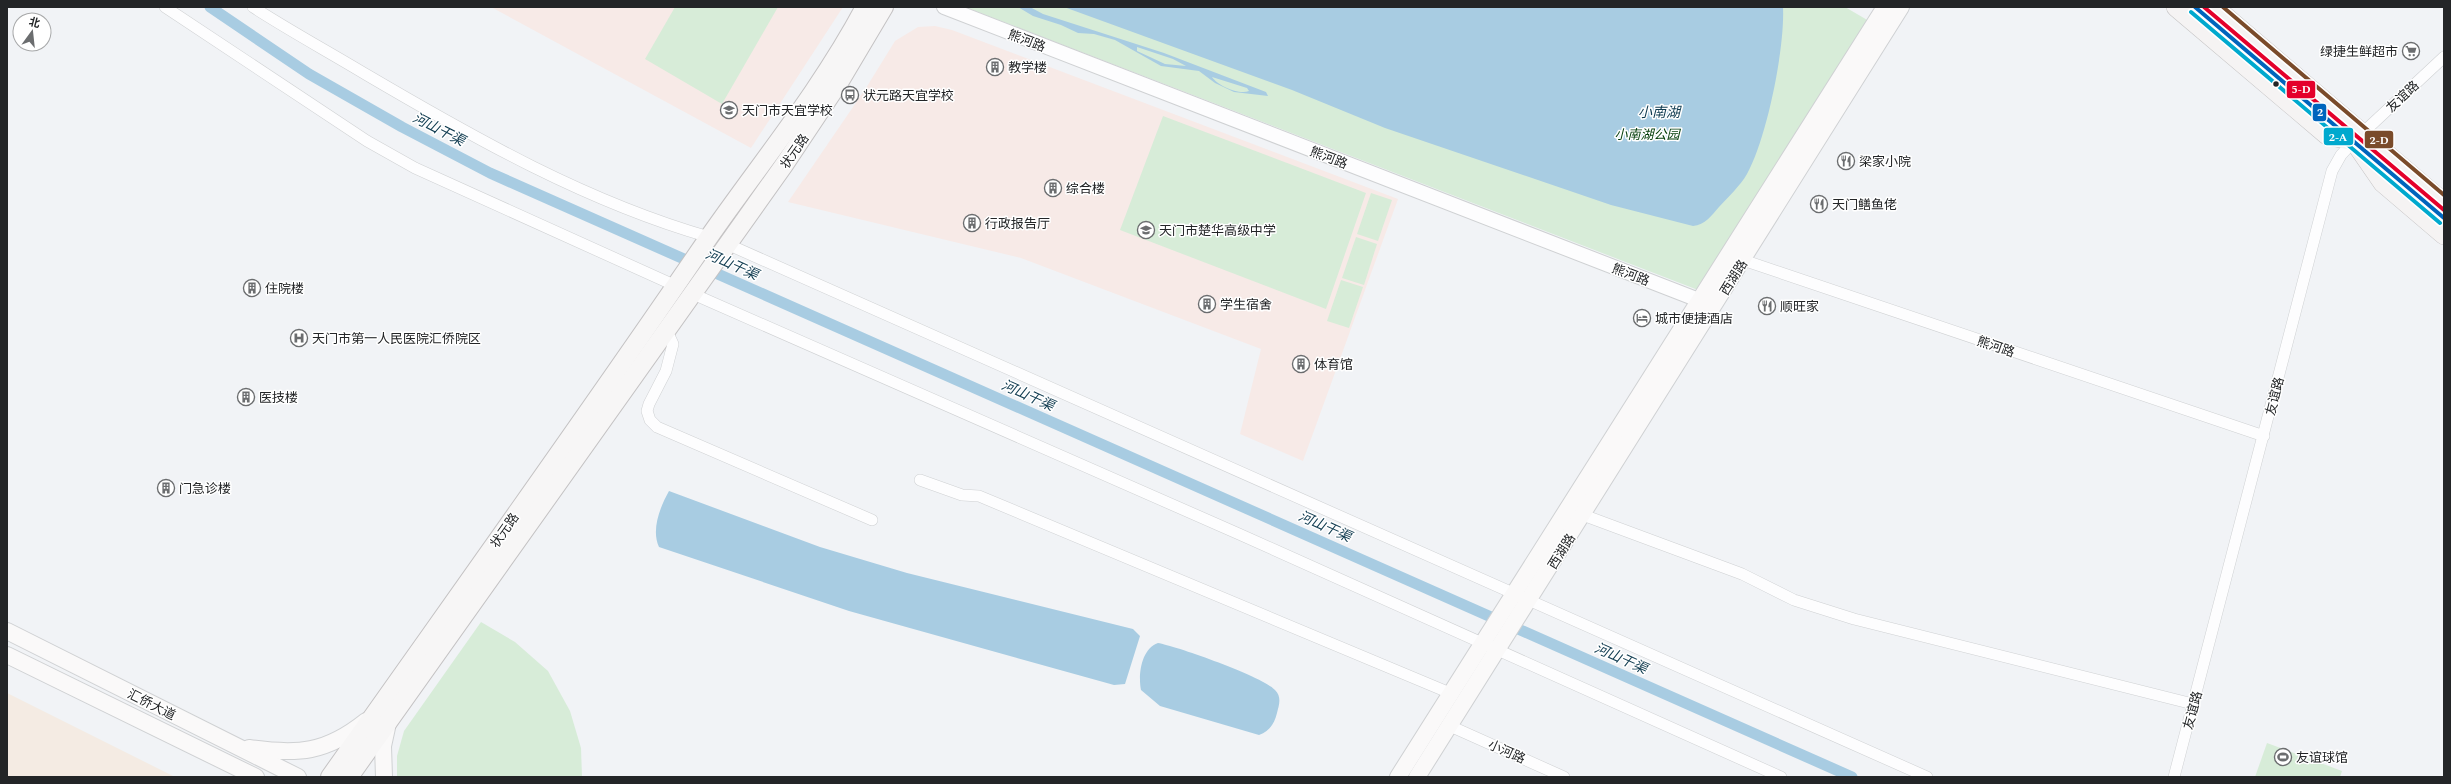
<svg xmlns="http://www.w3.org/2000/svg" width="2451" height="784" viewBox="0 0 2451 784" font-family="Spectral,'Noto Sans SC',serif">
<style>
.industrial{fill:#f4ebe3}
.education{fill:#f7eae7}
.green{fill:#d7ecd8}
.water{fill:#a8cce2;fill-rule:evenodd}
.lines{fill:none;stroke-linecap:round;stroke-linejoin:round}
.canal{stroke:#a8cce2;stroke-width:11}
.minor-casing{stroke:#cfd1d3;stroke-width:12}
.tertiary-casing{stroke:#cfd1d3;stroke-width:16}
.secondary-casing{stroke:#cfd1d3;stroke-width:18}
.primary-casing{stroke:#c4c2c3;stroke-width:20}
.trunk-casing{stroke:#c4c2c3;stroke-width:20}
.minor{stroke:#fdfdfe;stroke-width:11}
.tertiary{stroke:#fdfdfe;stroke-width:14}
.secondary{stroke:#faf9f9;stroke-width:16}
.primary{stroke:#f7f6f6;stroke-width:18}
.trunk{stroke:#f5f3f3;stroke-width:19}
.bus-1-casing{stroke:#fff;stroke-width:7}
.bus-2-casing{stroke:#fff;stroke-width:7}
.bus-3-casing{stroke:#fff;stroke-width:7}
.bus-4-casing{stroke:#fff;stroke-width:7}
.bus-1{stroke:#0065bd;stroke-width:4}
.bus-2{stroke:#00a9ce;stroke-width:4}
.bus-3{stroke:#e4002b;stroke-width:4}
.bus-4{stroke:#7a4b2a;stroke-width:4}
.bus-dot{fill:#232527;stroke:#fff;stroke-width:1.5}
.labels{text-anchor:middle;stroke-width:3;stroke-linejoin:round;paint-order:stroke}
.street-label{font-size:13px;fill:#232527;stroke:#fff}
.poi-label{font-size:13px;fill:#232527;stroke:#fff;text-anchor:start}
.park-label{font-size:13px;font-style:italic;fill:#003b07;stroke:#fff}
.water-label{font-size:14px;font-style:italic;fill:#0e3a4f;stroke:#fff}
.line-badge{stroke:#fff;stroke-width:1.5}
.badge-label{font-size:11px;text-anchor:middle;font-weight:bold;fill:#fff}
</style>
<rect width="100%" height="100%" fill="#f1f3f6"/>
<polygon class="industrial" points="7,693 175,777 7,777"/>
<g class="education">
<polygon points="491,7 843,7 751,148"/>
<polygon points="935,26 952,30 1398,199 1303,461 1240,434 1261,349 1021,258 788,202 866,88 895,41 918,27"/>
</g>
<g class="green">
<polygon points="675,7 778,7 722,104 645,59"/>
<polygon points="965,7 1845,7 1869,21 1698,290"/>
<polygon points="1163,116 1366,193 1326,309 1120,230"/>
<polygon points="1371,193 1392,200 1378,241 1357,234"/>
<polygon points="1356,237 1377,244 1364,285 1342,278"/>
<polygon points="1341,280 1363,287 1349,328 1327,321"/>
<polygon points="481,622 515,642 548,671 570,711 581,748 582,777 397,777 397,756 404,731"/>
<polygon points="2267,743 2342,771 2340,777 2255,777"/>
</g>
<g class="water">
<path d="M 1018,7 L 1030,7 L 1043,14 L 1164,53 L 1266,92 L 1268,96 L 1234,92 L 1215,83 L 1199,71 L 1161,66 L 1115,40 L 1094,34 L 1078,33 L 1061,25 L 1033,16 ZM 1137,47 L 1173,59 L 1186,66 L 1165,64 L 1137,51 ZM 1212,77 L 1247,88 L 1249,91 C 1239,95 1218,86 1212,77 Z"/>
<path d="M 1064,7 L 1783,7 C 1785,48 1767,138 1747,174 C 1740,186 1729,196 1719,207 C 1712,215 1705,225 1693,226 L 1611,205 L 1385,128 L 1292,90 Z"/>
<path d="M 669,491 L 820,547 L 907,573 L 1133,629 L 1140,636 L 1125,684 L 1114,685 L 849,611 L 659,547 C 651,530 660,507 669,491 Z"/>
<path d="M 1158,643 C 1176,646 1264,677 1275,690 C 1282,697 1279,705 1277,713 C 1274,725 1269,731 1259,735 L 1160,706 L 1141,690 C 1138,675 1141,649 1158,643 Z"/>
</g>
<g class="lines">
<polyline class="canal" points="210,7 309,74 402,127 490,173 1852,777"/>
<g class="minor-casing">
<g id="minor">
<polyline points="165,7 367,141 415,168 676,286"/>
<path d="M 253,7 C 290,31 329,52 367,75 C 476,139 587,202 709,237"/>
<polyline points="727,244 1927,777"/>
<polyline points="1737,258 2264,436"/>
<polyline points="693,294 1239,534 1781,777"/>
<polyline points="667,331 673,344 666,371 649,404 647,411 650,420 657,427 872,520"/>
<polyline points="920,480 962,495 979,496 1450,693"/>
<polyline points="1583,515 1742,574 1794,600 1854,619 2193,704"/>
<polyline points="1450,726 1564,777"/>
<polyline points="2174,777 2332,171 2341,155 2354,141 2444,57"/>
</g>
</g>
<g class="tertiary-casing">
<polyline id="tertiary" points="944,7 1709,304"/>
</g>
<g class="secondary-casing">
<g id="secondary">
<polyline points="7,631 298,777"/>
<polyline points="7,655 256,777"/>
<path d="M 249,748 C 298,755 326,753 366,721"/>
<polyline points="384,777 383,746 388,723"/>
<polyline points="1398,777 1885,7"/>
<polyline points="1417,777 1901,7"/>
</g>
</g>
<g class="primary-casing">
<g id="primary">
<path d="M 330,777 C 457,597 585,419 709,237 C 762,161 821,90 865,7"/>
<polyline points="349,777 784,165 840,81 884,7"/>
</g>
</g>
<g class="trunk-casing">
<g id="trunk">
<polyline points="2176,7 2327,135 2354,141 2383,183 2444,235"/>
<polyline points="2214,7 2444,203"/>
</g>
</g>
<use href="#minor" class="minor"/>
<use href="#tertiary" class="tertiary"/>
<use href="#secondary" class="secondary"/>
<use href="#primary" class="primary"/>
<use href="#trunk" class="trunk"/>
<g class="bus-1-casing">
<polyline id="bus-1" points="2195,7 2444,218"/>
</g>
<g class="bus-2-casing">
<polyline id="bus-2" points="2191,12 2440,223"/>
</g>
<g class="bus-3-casing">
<polyline id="bus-3" points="2204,7 2444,210"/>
</g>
<g class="bus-4-casing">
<polyline id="bus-4" points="2223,7 2444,195"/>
</g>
<use href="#bus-1" class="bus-1"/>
<use href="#bus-2" class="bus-2"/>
<use href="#bus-3" class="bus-3"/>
<use href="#bus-4" class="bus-4"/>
</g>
<defs>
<g id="supermarket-ring" transform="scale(0.9)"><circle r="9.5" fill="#fff" stroke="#6b6d6f" stroke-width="1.5"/><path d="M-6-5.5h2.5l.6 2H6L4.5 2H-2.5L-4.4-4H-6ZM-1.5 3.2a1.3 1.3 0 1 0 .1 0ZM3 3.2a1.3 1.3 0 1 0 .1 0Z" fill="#6b6d6f"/></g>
<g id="building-ring" transform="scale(0.9)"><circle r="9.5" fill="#fff" stroke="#6b6d6f" stroke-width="1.5"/><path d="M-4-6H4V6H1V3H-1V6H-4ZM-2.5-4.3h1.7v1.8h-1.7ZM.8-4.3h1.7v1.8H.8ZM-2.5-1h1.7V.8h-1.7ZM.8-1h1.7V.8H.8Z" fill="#6b6d6f"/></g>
<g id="bus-ring" transform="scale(0.9)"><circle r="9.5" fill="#fff" stroke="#6b6d6f" stroke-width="1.5"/><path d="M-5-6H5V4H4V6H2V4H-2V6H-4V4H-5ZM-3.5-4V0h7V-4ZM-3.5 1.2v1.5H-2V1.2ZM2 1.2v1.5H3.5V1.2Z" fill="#6b6d6f"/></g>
<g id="school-ring" transform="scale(0.9)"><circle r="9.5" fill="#fff" stroke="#6b6d6f" stroke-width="1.5"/><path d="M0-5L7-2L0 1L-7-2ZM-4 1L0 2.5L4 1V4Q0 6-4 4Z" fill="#6b6d6f"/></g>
<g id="restaurant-ring" transform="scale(0.9)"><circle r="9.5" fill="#fff" stroke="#6b6d6f" stroke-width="1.5"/><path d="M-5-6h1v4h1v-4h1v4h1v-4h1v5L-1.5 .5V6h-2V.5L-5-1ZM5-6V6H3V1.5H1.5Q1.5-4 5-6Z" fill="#6b6d6f"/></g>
<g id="hotel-ring" transform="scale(0.9)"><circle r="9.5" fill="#fff" stroke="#6b6d6f" stroke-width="1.5"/><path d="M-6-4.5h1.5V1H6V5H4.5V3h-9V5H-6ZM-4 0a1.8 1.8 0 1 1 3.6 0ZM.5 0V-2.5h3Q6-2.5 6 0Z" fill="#6b6d6f"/></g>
<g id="hospital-ring" transform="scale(0.9)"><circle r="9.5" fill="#fff" stroke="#6b6d6f" stroke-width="1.5"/><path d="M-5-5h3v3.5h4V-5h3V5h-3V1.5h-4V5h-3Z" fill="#6b6d6f"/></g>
<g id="stadium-ring" transform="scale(0.9)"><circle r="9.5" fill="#fff" stroke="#6b6d6f" stroke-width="1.5"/><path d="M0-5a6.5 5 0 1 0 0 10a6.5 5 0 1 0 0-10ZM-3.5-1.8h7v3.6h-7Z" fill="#6b6d6f"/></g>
</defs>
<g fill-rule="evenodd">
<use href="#supermarket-ring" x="2411" y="51"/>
<use href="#building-ring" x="995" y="67"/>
<use href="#bus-ring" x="850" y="95"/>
<use href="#school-ring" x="729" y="110"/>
<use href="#restaurant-ring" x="1846" y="161"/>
<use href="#building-ring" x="1053" y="188"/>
<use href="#restaurant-ring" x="1819" y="204"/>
<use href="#building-ring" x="972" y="223"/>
<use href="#school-ring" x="1146" y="230"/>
<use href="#building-ring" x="252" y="288"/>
<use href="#building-ring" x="1207" y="304"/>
<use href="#restaurant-ring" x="1767" y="306"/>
<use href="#hotel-ring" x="1642" y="318"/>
<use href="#hospital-ring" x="299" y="338"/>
<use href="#building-ring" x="1301" y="364"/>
<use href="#building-ring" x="246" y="397"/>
<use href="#building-ring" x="166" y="488"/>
<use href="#stadium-ring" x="2283" y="757"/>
</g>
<circle class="bus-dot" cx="2276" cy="84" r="3.5"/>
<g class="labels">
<g class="street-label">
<text transform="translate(1027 40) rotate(21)" y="5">熊河路</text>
<text transform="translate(2402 96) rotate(-43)" y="5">友谊路</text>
<text transform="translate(794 151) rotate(-55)" y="5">状元路</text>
<text transform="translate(1329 157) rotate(21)" y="5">熊河路</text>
<text transform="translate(1631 274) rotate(21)" y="5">熊河路</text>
<text transform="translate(1733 277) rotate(-58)" y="5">西湖路</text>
<text transform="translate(1996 346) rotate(19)" y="5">熊河路</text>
<text transform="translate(2274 396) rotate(-76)" y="5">友谊路</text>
<text transform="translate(504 530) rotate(-55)" y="5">状元路</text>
<text transform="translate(1561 551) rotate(-58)" y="5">西湖路</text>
<text transform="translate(152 704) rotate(27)" y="5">汇侨大道</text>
<text transform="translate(2192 710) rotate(-75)" y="5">友谊路</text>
<text transform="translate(1507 751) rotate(24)" y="5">小河路</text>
</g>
<g class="poi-label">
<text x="2398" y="56" text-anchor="end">绿捷生鲜超市</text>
<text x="1008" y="72">教学楼</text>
<text x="863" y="100">状元路天宜学校</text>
<text x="742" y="115">天门市天宜学校</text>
<text x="1859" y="166">梁家小院</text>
<text x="1066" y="193">综合楼</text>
<text x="1832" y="209">天门鳝鱼佬</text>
<text x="985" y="228">行政报告厅</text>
<text x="1159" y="235">天门市楚华高级中学</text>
<text x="265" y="293">住院楼</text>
<text x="1220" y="309">学生宿舍</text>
<text x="1780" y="311">顺旺家</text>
<text x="1655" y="323">城市便捷酒店</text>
<text x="312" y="343">天门市第一人民医院汇侨院区</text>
<text x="1314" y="369">体育馆</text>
<text x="259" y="402">医技楼</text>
<text x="179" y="493">门急诊楼</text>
<text x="2296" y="762">友谊球馆</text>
</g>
<g class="park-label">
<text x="1647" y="139">小南湖公园</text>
</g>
<g class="water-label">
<text x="1659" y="117">小南湖</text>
<text transform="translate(439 129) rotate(27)" y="5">河山干渠</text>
<text transform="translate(732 264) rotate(24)" y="5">河山干渠</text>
<text transform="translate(1028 395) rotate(24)" y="5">河山干渠</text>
<text transform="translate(1325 526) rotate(24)" y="5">河山干渠</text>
<text transform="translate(1621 658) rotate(24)" y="5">河山干渠</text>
</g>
</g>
<g class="line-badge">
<rect x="2286" y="80" width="30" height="19" rx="4" fill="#e4002b"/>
<rect x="2312" y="103" width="15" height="19" rx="4" fill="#0065bd"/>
<rect x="2323" y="127" width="31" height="19" rx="4" fill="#00a9ce"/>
<rect x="2364" y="130" width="30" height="19" rx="4" fill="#7a4b2a"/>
</g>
<g class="badge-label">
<text x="2301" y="93">5-D</text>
<text x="2320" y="116">2</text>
<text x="2338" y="141">2-A</text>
<text x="2379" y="144">2-D</text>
</g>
<rect width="2451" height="784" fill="none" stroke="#232527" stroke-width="16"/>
<g transform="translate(32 32) rotate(15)"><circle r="19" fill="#ffffff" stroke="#a7a8a9"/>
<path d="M0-3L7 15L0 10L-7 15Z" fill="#6b6d6f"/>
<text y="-6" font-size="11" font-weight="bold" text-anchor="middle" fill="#232527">北</text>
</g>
</svg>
